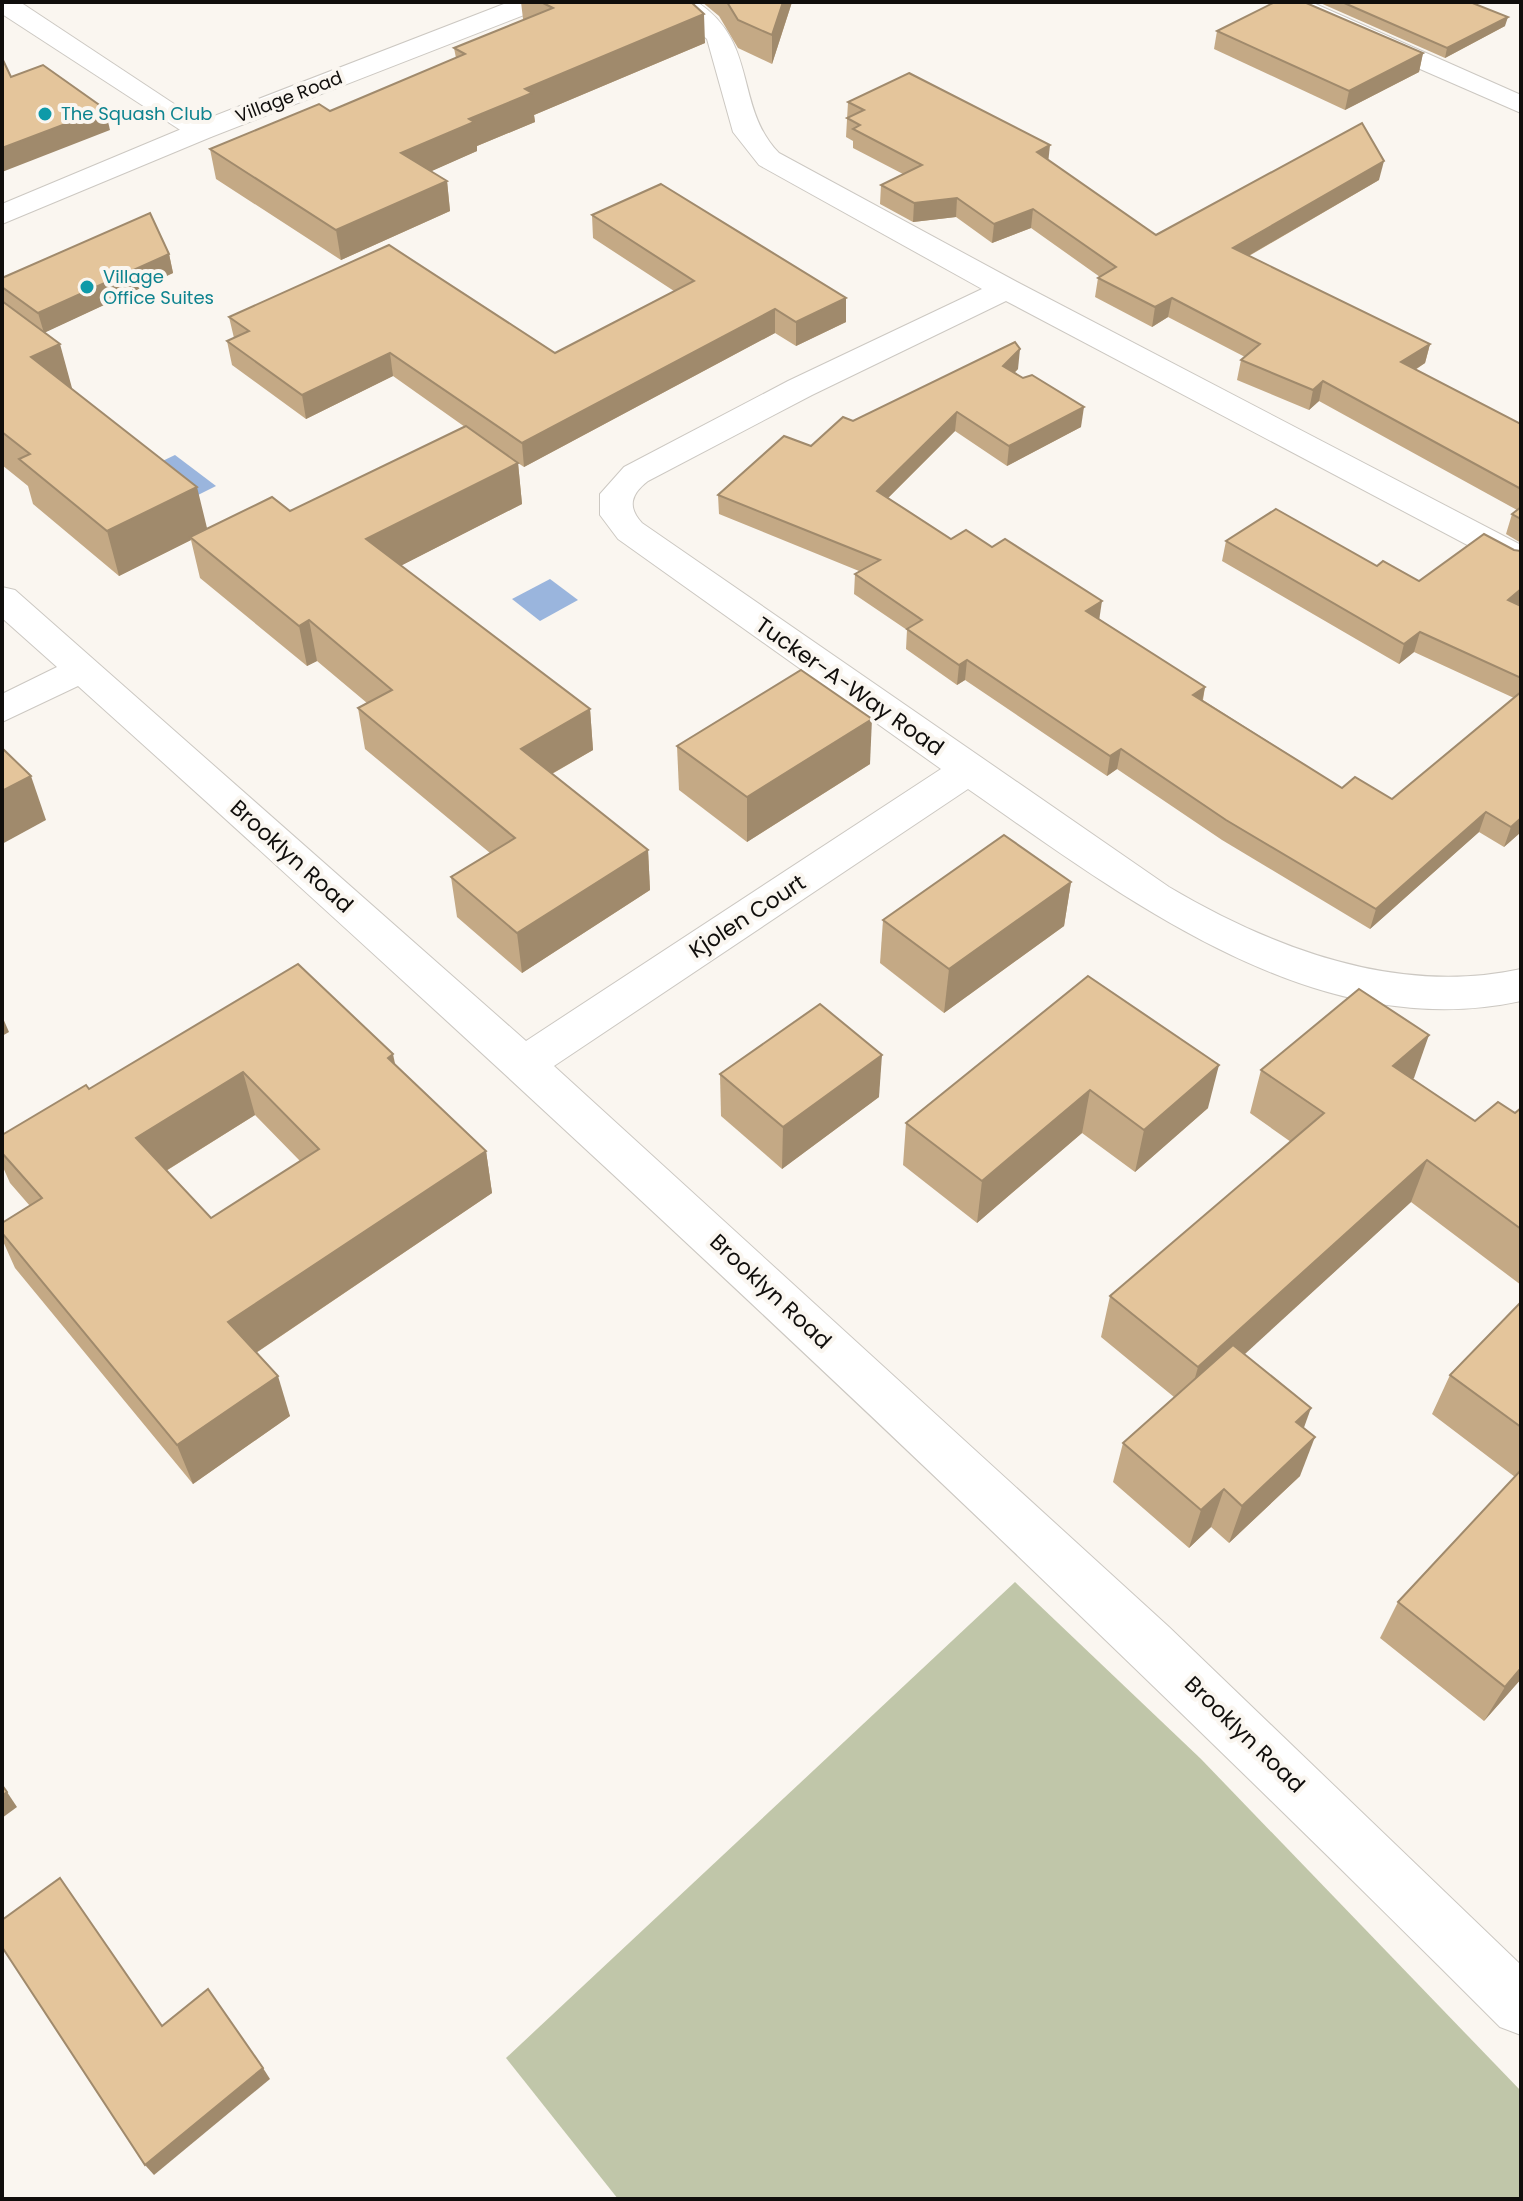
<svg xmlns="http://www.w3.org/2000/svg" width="1523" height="2201" viewBox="0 0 1523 2201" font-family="Poppins,sans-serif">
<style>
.green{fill:#c0c6a9}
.water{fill:#9ab5dd}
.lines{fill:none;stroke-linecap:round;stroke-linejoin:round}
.minor-casing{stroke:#ccc8c2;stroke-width:2}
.major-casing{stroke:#ccc8c2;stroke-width:2}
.minor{fill:#fff;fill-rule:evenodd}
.major{fill:#fff;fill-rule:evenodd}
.wall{fill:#c4a985;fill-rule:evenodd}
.shaded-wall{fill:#a08a6c}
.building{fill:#e4c59b;stroke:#a08a6c;stroke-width:2;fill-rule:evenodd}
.culture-dot{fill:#0f9aa8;stroke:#faf6f0;stroke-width:3}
.labels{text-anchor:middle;stroke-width:8;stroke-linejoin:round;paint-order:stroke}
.far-street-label{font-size:18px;fill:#100e0c;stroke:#faf6f0}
.far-culture-label{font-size:18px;fill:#0d838f;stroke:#faf6f0;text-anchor:start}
.street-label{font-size:22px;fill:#100e0c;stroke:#faf6f0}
</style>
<rect width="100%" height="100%" fill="#faf6f0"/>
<polygon class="green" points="1015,1582 1201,1759 1521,2091 1521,2199 618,2199 506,2058"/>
<g class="water">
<polygon points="175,455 216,486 194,497 154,465"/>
<polygon points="550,579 578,600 540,621 512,599"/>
</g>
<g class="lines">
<g class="minor-casing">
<g id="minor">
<polygon points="2,2 20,2 215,131 211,137 191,137 2,14"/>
<path d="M 665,2 L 697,2 C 759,42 734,107 779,153 L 1017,282 L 1521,545 L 1521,570 L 1509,567 L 1006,301 L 812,395 L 648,481 C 631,494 627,507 642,523 L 1169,887 C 1274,949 1398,996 1521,969 L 1521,1001 C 1316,1046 1125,898 968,789 L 554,1066 L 1169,1627 L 1521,1965 L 1521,2035 L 1500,2027 C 1039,1566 563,1122 78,686 L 2,722 L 2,694 L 57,667 L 2,618 L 2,587 L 15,590 L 526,1041 L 941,769 L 618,539 L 600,515 L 600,494 L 624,467 L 788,381 L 982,289 L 759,165 L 733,132 L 707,39 Z"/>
<polygon points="1276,2 1311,2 1521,95 1521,113 1280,8"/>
</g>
</g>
<g class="major-casing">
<polygon id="major" points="509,2 546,2 542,8 211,137 2,224 2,204 191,125"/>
</g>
<use href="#minor" class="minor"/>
<use href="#major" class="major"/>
</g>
<g class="wall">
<polygon points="521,2 691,2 705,43 534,115 535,122 477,146 477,151 431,171 447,181 450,211 341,260 216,179 210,149 330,111 456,58 454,48 525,20 523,19"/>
<polygon points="702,2 792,2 772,64 738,48 719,16"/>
<polygon points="1318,2 1470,2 1505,26 1445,58"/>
<polygon points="1217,31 1423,53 1419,72 1345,110 1214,49"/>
<polygon points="848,102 1048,160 1156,235 1379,180 1249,256 1430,344 1425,363 1415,370 1521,424 1521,543 1506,534 1512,514 1517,510 1319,401 1309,410 1237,380 1241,360 1245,357 1168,317 1152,327 1095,297 1098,278 1100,277 1031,228 992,243 956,217 913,222 880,204 881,185 903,174 853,148 853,141 846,137"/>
<polygon points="592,215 846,298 846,322 796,346 775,333 524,467 518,463 522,504 400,566 590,709 593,750 552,774 648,850 650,890 522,973 457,917 451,877 490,853 365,749 358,708 367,703 317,661 307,666 200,578 191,540 119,576 33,504 28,486 2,465 2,278 169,254 173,273 45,332 71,388 207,529 290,511 465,427 393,376 306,419 232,365 227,341 234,338 229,317 555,353 674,291 593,238"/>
<polygon points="1018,369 1014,373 1081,427 1007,466 955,431 888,498 951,539 1099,619 1205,687 1203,700 1342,788 1392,799 1514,698 1414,652 1399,664 1222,561 1226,541 1377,566 1419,581 1514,550 1521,551 1521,604 1520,605 1521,606 1521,832 1504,847 1479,832 1370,929 1222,840 1117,769 1107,776 965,680 957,685 906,649 907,630 854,594 855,574 859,571 719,514 718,495 811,446 853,421"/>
<polygon points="677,746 870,764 747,842 679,790"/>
<polygon points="1071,882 1064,926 944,1013 880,963 883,920"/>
<path d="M 298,964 L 395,1065 L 486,1151 L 492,1193 L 256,1353 L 290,1416 L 193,1484 L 15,1268 L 2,1239 L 2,1223 L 30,1206 L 10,1183 L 2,1165 L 2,1135 L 89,1089 ZM 255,1115 L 300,1161 L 211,1218 L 166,1171 Z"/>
<polygon points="1088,976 1208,1108 1135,1172 1082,1133 977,1223 903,1165 906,1123"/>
<polygon points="1261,1070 1414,1078 1412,1079 1475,1121 1515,1113 1521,1108 1521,1285 1411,1202 1244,1354 1304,1428 1300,1476 1229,1543 1211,1527 1189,1548 1113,1482 1123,1443 1174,1397 1101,1337 1110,1296 1291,1142 1250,1113"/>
<polygon points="720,1074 879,1097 782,1169 721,1116"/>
<polygon points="1521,1302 1521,1679 1484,1721 1380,1638 1398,1602 1515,1477 1432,1414 1450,1375"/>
</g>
<g class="shaded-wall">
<polygon points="783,2 792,2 772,64 772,35"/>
<polygon points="704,14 705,43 534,115 535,122 477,146 477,151 405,183 401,153 525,89"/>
<polygon points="1508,17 1505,26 1445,58 1447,48"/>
<polygon points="1423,53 1419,72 1345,110 1349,91"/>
<polygon points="105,109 110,130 2,172 2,148"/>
<polygon points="1050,145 1048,164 1037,152"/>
<polygon points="1384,161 1379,180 1229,267 1233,248"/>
<polygon points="447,181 450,211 341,260 336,230"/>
<polygon points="957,198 956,217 913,222 914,203"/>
<polygon points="1033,209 1031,228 992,243 994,224"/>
<polygon points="169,254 173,273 44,333 38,313"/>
<polygon points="846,298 846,322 796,346 796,322"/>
<polygon points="1172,298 1168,317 1152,327 1155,307"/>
<polygon points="775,309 775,333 524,467 522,443"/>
<polygon points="60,344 72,388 44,401 31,357"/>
<polygon points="1430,344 1425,363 1396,382 1401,362"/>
<polygon points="1020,349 1018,369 1002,385 1003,366"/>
<polygon points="390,353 393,376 306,419 302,395"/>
<polygon points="1323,381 1319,401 1309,410 1313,390"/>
<polygon points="1084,407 1081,427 1007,466 1009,446"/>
<polygon points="957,412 955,431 876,510 877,491"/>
<polygon points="518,463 522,504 373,580 366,539"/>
<polygon points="197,487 208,532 190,537 191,540 119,576 107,531"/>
<polygon points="1521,589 1521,604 1501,619 1508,600"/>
<polygon points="1102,601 1099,621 1086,611"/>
<polygon points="309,620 317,661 307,666 299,626"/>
<polygon points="1420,632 1414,652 1399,664 1404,644"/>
<polygon points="967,660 965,680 957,685 959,665"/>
<polygon points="1205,687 1201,707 1193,695"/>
<polygon points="590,709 593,750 525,789 521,749"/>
<polygon points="872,719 870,764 747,842 747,797"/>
<polygon points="1121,749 1117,769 1107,776 1110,756"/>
<polygon points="31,776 46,820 2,844 2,791"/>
<polygon points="1486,812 1479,832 1370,929 1376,909"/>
<polygon points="1521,818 1521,832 1504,847 1511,827"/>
<polygon points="648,850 650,890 522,973 517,933"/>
<polygon points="1071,882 1064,926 944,1013 949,969"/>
<polygon points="2,1016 9,1032 2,1036"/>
<polygon points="1429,1035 1414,1078 1378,1109 1393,1066"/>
<polygon points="393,1054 402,1097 388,1058"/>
<polygon points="882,1055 879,1097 782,1169 783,1127"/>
<polygon points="1219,1065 1208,1108 1135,1172 1144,1130"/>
<polygon points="243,1072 255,1115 151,1180 136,1138"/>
<polygon points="1090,1090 1082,1133 977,1223 982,1181"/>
<polygon points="486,1151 492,1193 242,1362 228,1322"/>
<polygon points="1427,1160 1411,1202 1187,1407 1198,1367"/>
<polygon points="278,1376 290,1416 193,1484 177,1445"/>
<polygon points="1311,1408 1297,1447 1296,1422"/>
<polygon points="1315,1437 1300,1476 1229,1543 1242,1506"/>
<polygon points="1224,1489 1211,1527 1189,1548 1201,1510"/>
<polygon points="1521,1668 1521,1679 1484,1721 1505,1687"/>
<polygon points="7,1792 17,1807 2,1818 2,1796"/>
<polygon points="263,2068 270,2079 154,2175 145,2165"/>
</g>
<g class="building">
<polygon points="541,2 691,2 704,14 525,89 532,93 469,119 474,122 401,153 447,181 336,230 210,149 319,104 330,111 465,54 454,48 553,8"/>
<polygon points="727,2 783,2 772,35 738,20"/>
<polygon points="1275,2 1304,2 1423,53 1349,91 1217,31"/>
<polygon points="1342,2 1470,2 1508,17 1447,48"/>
<polygon points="2,58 11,77 43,65 105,109 2,148"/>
<polygon points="909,73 1050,145 1037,152 1156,235 1362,123 1384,161 1233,248 1430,344 1401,362 1521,424 1521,489 1323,381 1313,390 1241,360 1260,344 1172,298 1155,307 1098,278 1116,267 1033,209 994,224 957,198 914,203 881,185 922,165 853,129 860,125 847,118 864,110 848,102"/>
<polygon points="661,184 846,298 796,322 775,309 522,443 390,353 302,395 227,341 249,331 229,317 389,245 555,353 694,281 592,215"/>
<polygon points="150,213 169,254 38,313 2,287 2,278"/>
<polygon points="2,301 60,344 31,357 197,487 107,531 19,459 30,454 2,432"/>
<polygon points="1015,342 1020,349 1003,366 1023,378 1032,375 1084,407 1009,446 957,412 877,491 951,539 966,530 992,547 1005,539 1102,601 1086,611 1205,687 1193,695 1342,788 1355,777 1392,799 1521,692 1521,818 1511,827 1486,812 1376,909 1226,820 1121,749 1110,756 967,660 959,665 907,629 922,620 855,574 880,560 718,495 784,436 811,446 843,417 853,421"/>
<polygon points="466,426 518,463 366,539 590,709 521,749 648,850 517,933 451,877 515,838 358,708 392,690 309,620 299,626 190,537 272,497 290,511"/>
<polygon points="1521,507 1521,519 1512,514"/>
<polygon points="1276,509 1377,566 1383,561 1419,581 1484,534 1514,550 1521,551 1521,589 1508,600 1521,606 1521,678 1420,632 1404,644 1226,541"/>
<polygon points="801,670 872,719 747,797 677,746"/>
<polygon points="2,748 31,776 2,791"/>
<polygon points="1004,835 1071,882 949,969 883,920"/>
<path d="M 298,964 L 393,1054 L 388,1058 L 486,1151 L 228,1322 L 278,1376 L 177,1445 L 2,1233 L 2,1223 L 42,1198 L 2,1153 L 2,1135 L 86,1085 L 89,1089 ZM 243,1072 L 319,1149 L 211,1218 L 136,1138 Z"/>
<polygon points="1088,976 1219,1065 1144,1130 1090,1090 982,1181 906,1123"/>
<polygon points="1359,989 1429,1035 1393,1066 1475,1121 1498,1102 1515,1113 1521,1108 1521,1229 1427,1160 1198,1367 1110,1296 1324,1113 1261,1070"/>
<polygon points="820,1004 882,1055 783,1127 720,1074"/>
<polygon points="1521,1302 1521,1427 1450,1375"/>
<polygon points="1233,1345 1311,1408 1296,1422 1315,1437 1242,1506 1224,1489 1201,1510 1123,1443"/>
<polygon points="1521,1470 1521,1668 1505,1687 1398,1602"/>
<polygon points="2,1785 7,1792 2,1796"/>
<polygon points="60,1878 162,2026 208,1989 263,2068 145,2165 2,1947 2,1920"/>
</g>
<g class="culture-dot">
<circle cx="45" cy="114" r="8"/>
<circle cx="87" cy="287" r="8"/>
</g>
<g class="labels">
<g class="far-street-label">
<text transform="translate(289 97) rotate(-21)" y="6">Village Road</text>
</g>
<g class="far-culture-label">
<text x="61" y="120">The Squash Club</text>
<text x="103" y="283">Village<tspan x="103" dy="21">Office Suites</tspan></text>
</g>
<g class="street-label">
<text transform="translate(850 686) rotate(35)" y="8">Tucker-A-Way Road</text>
<text transform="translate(292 856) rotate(42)" y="8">Brooklyn Road</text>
<text transform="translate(747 916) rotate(-33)" y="8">Kjolen Court</text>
<text transform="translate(771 1291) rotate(43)" y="8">Brooklyn Road</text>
<text transform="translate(1245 1734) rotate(44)" y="8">Brooklyn Road</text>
</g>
</g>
<rect width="1523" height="2201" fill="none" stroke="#100e0c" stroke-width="8"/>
</svg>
